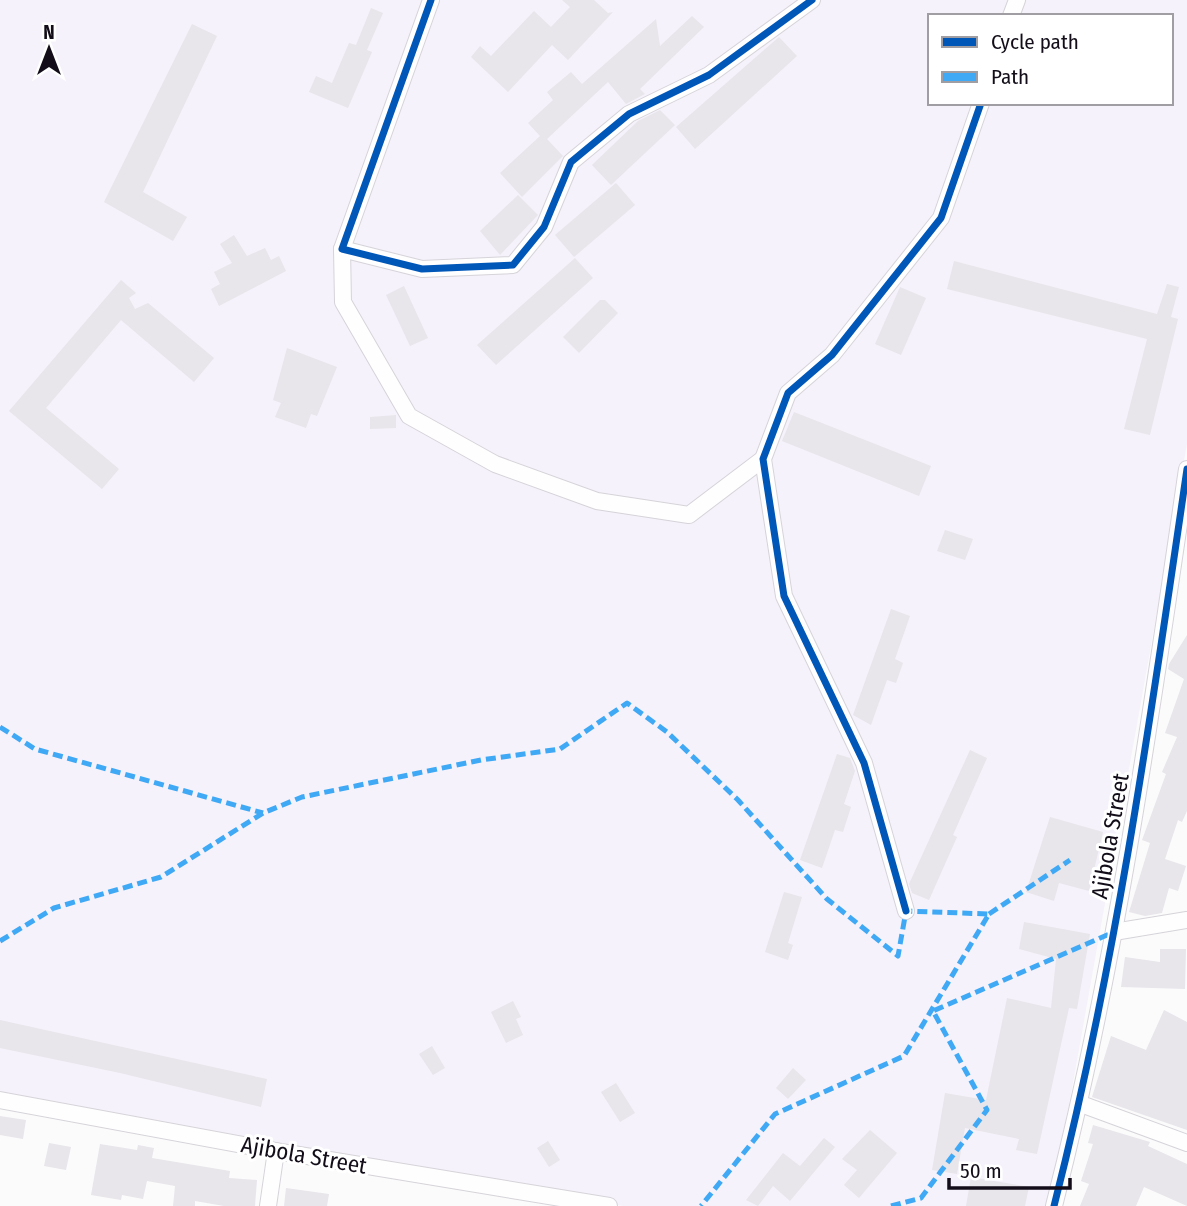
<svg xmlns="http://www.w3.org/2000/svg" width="1187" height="1206" viewBox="0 0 1187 1206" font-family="'Fira Sans Condensed',sans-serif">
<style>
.built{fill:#f6f2fb;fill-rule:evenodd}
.building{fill:#e8e5eb}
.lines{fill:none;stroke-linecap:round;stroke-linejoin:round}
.street-casing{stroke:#d6d3d9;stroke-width:18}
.street{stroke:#fefefe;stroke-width:16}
.quiet{stroke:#3fa9f5;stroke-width:5;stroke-dasharray:10 5;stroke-linecap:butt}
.cycleway-casing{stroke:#fff;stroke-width:11}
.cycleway{stroke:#0057b8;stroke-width:7}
.labels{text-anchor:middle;stroke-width:6;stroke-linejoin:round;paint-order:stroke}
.street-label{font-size:23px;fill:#120d18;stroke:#fff}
</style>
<rect width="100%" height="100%" fill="#fbfbfb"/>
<path class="built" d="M 0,0 L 1187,0 L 1187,444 L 1051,1206 L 623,1206 L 0,1098 ZM 930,16 L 1171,16 L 1171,103 L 930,103 Z"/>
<g class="building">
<polygon points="562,0 594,0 608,13 613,12 568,60 552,45 508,92 471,57 480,46 491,56 534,11 551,27 570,7"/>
<polygon points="371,8 383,13 367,50 372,52 348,108 309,92 316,76 332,83 349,43 356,45"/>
<polygon points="692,16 704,27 640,89 645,94 626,104 608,82 547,139 563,156 522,197 500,173 540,136 528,123 553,100 547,92 571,72 582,84 656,19 660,46"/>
<polygon points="192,24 217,36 143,192 187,217 173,241 104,202"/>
<polygon points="779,37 797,56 695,149 676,127"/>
<polygon points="660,110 675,125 611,185 592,165 638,121"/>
<polygon points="616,183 635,205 574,257 555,235"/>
<polygon points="518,195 538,215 500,255 480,231"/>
<polygon points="234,235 247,256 265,248 271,260 279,256 286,271 219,306 211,289 220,284 214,272 232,263 220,244"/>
<polygon points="575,258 593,278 496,365 477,345"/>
<polygon points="954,261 1157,314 1167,284 1179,287 1171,317 1178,319 1150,435 1124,429 1147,339 947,289"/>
<polygon points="121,280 136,293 129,298 135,309 148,303 214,358 194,382 121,320 46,408 119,469 102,489 9,411"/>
<polygon points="404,286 428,338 410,346 386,295"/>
<polygon points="900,287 926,298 901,355 875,344"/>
<polygon points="600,300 605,300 618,313 579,353 563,337"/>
<polygon points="287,348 337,367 317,416 311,414 306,428 275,417 281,403 273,400"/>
<polygon points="794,412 931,466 919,496 782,441"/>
<polygon points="396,415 396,428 370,429 370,417"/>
<polygon points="945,530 973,539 965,560 937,551"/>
<polygon points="891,609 910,616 895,659 903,663 896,683 887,680 871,725 853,715"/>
<polygon points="1187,635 1187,811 1182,822 1178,820 1165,859 1186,866 1178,891 1169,888 1162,913 1145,916 1129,912 1150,843 1142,840 1166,774 1162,772 1177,737 1165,733 1184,679 1168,669 1169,664"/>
<polygon points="970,750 987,758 953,835 957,837 929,900 912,893 909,884"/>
<polygon points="837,754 850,758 855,771 844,804 851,807 843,832 835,830 822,868 800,860"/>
<polygon points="1050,817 1103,832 1089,891 1059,883 1054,901 1026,892"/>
<polygon points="784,892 802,897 788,943 793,945 788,960 765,952"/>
<polygon points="1024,922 1090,934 1077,1009 1069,1008 1037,1154 1016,1150 1019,1139 965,1128 957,1174 932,1170 945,1093 986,1100 1007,998 1051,1008 1056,959 1019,949"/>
<polygon points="1160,949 1186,949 1185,989 1121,987 1125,957 1160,962"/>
<polygon points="513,1001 521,1017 516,1019 523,1035 506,1043 491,1012"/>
<polygon points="1164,1010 1187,1022 1187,1130 1092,1097 1111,1036 1146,1050"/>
<polygon points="0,1020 267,1079 261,1107 120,1073 0,1048"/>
<polygon points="432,1046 445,1068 433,1075 419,1054"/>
<polygon points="793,1068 806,1080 788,1099 776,1088"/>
<polygon points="616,1083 635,1113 620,1122 601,1092"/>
<polygon points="0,1116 26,1120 23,1139 0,1135"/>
<polygon points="1093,1125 1150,1142 1148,1146 1187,1164 1187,1206 1144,1187 1136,1206 1080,1206 1089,1184 1081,1181 1093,1144 1088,1143"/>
<polygon points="870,1130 897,1153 859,1198 844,1185 857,1170 842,1159"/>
<polygon points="824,1138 835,1147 790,1201 773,1186 758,1206 746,1200 783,1153 800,1166"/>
<polygon points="548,1141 560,1160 549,1167 537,1148"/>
<polygon points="49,1143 71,1147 66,1170 44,1166"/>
<polygon points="100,1144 137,1150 138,1145 154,1148 152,1158 230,1171 229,1178 257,1180 255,1206 224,1206 195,1201 195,1206 173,1206 175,1186 147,1181 143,1199 122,1195 121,1200 91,1195"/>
<polygon points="971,1177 1029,1187 1025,1206 966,1206"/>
<polygon points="286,1188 329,1194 327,1206 284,1206"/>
</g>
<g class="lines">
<g class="street-casing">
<g id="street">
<polyline points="431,0 342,249 422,269 513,265 544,227 571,162 629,114 709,75 812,0"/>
<polyline points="1011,16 1017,0"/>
<polyline points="342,249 343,302 409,416 495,464 597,501 689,515 763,459"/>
<polyline points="906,911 864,763 784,596 763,459 788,393 832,355 941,218 981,103"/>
<polyline points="1114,932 1187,920"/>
<polyline points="0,1100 276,1151 609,1206"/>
<polyline points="1081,1104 1187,1143"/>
<polyline points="268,1206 276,1151"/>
<path d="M 1054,1206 C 1116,964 1151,716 1187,469"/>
</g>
</g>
<use href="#street" class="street"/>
<g class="quiet">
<polyline points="0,727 35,749 263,813"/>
<polyline points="989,914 1070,860"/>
<polyline points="0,941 54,908 161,877 263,813 302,797 481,760 560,749 627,703 667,732 738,800 827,899 898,956 906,911 989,914 904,1056 775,1114 701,1206"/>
<polyline points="891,1206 921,1198 987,1110 933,1011 1114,932"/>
</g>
<g class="cycleway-casing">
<g id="cycleway">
<polyline points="431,0 342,249 422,269 513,265 544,227 571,162 629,114 709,75 812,0"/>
<polyline points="906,911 864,763 784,596 763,459 788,393 832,355 941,218 981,103"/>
<path d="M 1054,1206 C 1116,964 1151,716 1187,469"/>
</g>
</g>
<use href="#cycleway" class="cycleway"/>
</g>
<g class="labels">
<g class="street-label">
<text transform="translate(1110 836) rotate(-80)" y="8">Ajibola Street</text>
<text transform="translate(304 1155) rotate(10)" y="8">Ajibola Street</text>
</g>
</g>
<rect x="928" y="14" width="245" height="91" fill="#ffffff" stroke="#a09ea3" stroke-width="2"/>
<rect x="942" y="37" width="35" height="10" fill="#0057b8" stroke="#a09ea3" stroke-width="2"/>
<text x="991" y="49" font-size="21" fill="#120d18">Cycle path</text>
<rect x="942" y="72" width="35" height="10" fill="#3fa9f5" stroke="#a09ea3" stroke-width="2"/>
<text x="991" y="84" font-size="21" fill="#120d18">Path</text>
<g transform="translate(49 49)" stroke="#ffffff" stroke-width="5" paint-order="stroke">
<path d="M0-5L12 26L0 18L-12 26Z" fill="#120d18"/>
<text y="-10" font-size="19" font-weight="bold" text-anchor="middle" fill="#120d18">N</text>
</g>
<path d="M949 1178v10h121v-10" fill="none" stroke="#120d18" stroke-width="3.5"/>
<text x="960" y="1178" font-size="21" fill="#120d18" stroke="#ffffff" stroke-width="5" paint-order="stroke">50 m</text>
</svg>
